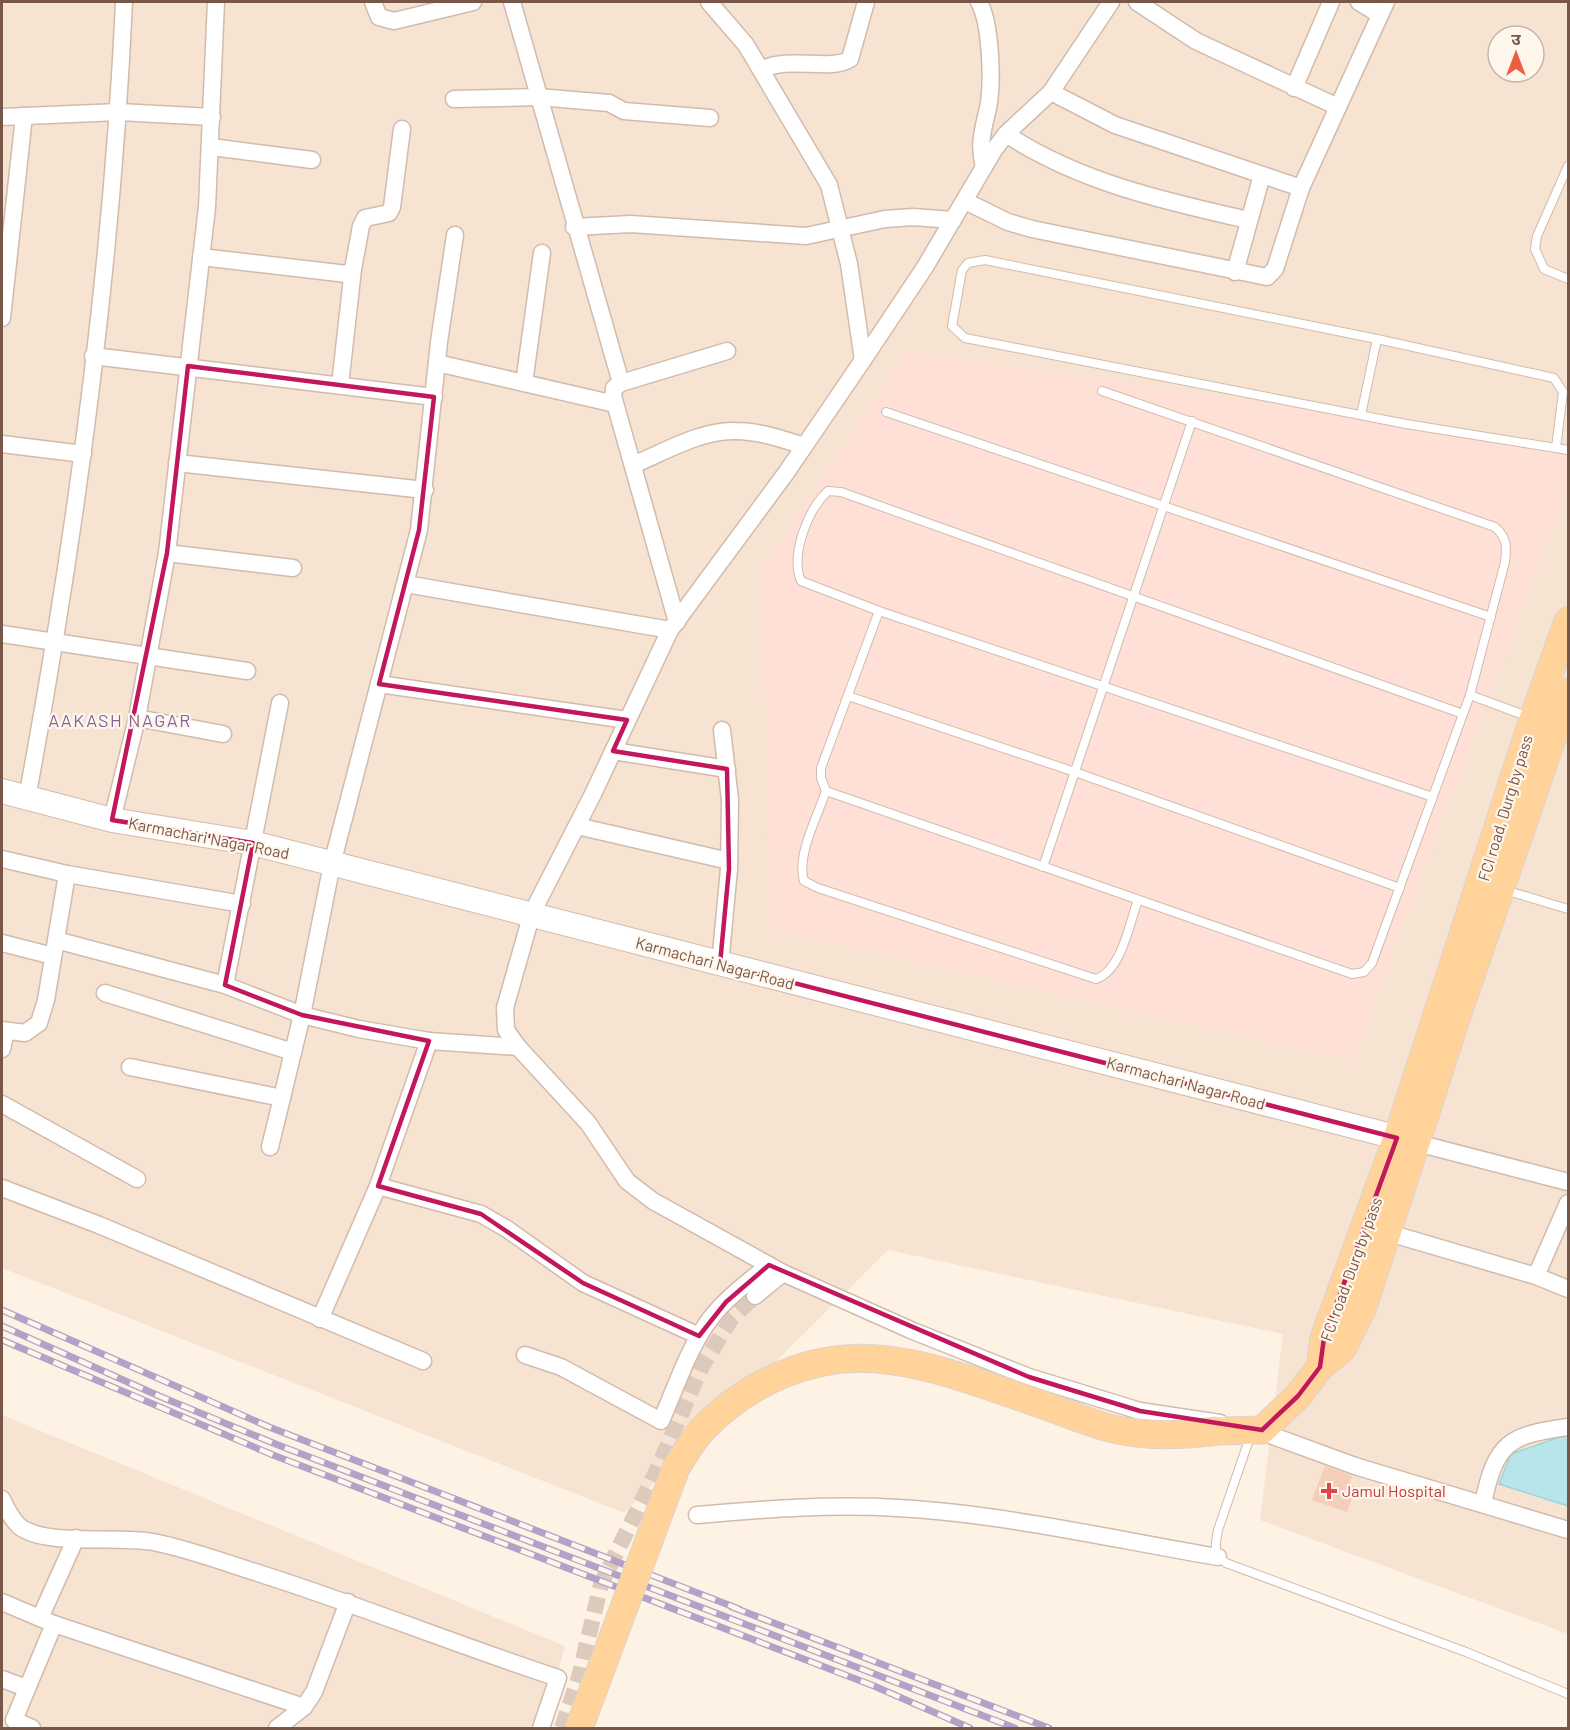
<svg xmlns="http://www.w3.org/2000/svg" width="1570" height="1730" viewBox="0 0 1570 1730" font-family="Barlow,'Noto Sans Devanagari',sans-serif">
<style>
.residential{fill:#f6e3d2;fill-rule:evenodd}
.commercial{fill:#ffe0d7}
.water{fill:#b7e5e9;stroke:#9cd5db;stroke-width:1.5}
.building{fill:#f5ceba}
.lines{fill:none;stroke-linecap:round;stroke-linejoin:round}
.street-tunnel{stroke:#dccbbd;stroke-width:16;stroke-dasharray:16 8;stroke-linecap:butt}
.lane-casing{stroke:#d2bbac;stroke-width:10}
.street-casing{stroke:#d2bbac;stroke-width:19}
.secondary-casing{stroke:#d5baa9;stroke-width:26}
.primary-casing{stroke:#dcd3cf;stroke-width:29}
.lane{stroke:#fff;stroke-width:8}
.street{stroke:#fff;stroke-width:16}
.secondary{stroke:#fff;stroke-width:24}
.primary{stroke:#ffd39a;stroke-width:27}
.rail-casing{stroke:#b4a1c8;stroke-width:7}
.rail{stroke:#fff6ec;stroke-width:4.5;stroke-dasharray:14;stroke-linecap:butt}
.primary-bridge-casing{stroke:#dcd3cf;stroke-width:29;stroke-linecap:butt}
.primary-bridge{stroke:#ffd39a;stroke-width:27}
.marked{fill:none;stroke:#c2185b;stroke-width:4.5;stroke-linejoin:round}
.health-dot{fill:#e0444e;stroke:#fff6ec;stroke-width:2}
.labels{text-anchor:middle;stroke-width:4.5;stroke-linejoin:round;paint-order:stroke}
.street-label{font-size:16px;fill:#785648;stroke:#fff6ec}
.health-label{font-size:16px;fill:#be3a42;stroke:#fff6ec;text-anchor:start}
.neighbourhood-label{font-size:18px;letter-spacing:1.5px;fill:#85639c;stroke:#fff6ec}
</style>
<rect width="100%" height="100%" fill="#fef2e4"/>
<g class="residential">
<path d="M 2,2 L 1568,2 L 1568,1634 L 1260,1520 L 1283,1334 L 888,1250 L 624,1513 L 2,1268 ZM 1498,36 L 1534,36 L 1534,72 L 1498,72 Z"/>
<polygon points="2,1415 565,1646 542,1728 2,1728"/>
</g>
<polygon class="commercial" points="907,352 1568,446 1568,488 1352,1061 770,929 762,570"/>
<polygon class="water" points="1568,1434 1568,1506 1499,1484 1511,1454"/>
<polygon class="building" points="1325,1466 1352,1476 1349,1485 1356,1487 1347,1512 1312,1500"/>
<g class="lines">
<polyline class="street-tunnel" points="562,1728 579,1677 601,1584 657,1470 701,1368 731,1319 755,1296"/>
<g class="lane-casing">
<g id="lane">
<polyline points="1568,166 1537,236 1535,249 1544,269 1568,279"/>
<polyline points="886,412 1491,617"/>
<polyline points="1361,415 1377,339"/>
<polyline points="1556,448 1563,392 1554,378 1377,339 985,260 968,263 962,270 952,326 965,338 1406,424 1556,448 1568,450"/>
<path d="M 879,611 L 821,768 L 821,778 L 826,791 L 1352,974 L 1364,972 L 1372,963 L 1470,695 L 1505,562 C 1507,546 1507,538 1495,527 L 1102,391"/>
<polyline points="1470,695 1529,717"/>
<polyline points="848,696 1075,772 1400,888"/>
<path d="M 826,791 C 818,815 796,856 804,881 L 818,888 L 1096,979 C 1122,970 1129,924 1138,900"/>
<path d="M 1433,797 L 879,611 L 801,581 C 790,555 808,509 828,491 L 841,492 L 1463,714"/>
<polyline points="1043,867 1192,421"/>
<polyline points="1505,890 1568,909"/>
<path d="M 1251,1434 L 1218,1530 C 1215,1546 1213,1553 1226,1563 L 1466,1652 L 1568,1694"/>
</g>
</g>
<g class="street-casing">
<g id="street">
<polyline points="373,2 379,17 394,21 473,2"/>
<polyline points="512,2 621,383"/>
<polyline points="709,2 746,45 829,185 849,264 863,360"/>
<path d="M 979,2 C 991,24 993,83 988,108 C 983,130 978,144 984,167"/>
<polyline points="1111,2 1051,92 1006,134 994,150 925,267 863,360 786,473 670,630 593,794 532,913 505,1008 506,1030 518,1047 588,1123 627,1181 653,1201 783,1273 913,1331 1029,1377 1140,1411 1220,1423"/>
<polyline points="1137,2 1196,41 1338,107"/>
<polyline points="1359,2 1380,15"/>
<path d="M 761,70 C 789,55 829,72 850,59 L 866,2"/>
<polyline points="1294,88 1331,2"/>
<polyline points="1051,92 1115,125 1301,188"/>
<polyline points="454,99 538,97 609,103 624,111 710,118"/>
<polyline points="2,117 119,112 212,117"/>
<path d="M 1006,134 C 1079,182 1164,201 1248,220"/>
<polyline points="211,147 312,160"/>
<polyline points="965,201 1008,222 1032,229 1267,277 1275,269 1301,188 1386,2"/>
<polyline points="574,227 631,224 806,236 885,219 913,217 953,220"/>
<polyline points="201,257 347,274 353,269 361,226 365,218 389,213 392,207 402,129"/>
<polyline points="1235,272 1262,175"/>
<polyline points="2,318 24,116"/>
<polyline points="93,356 434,397"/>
<polyline points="437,363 615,404"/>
<polyline points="524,383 542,253"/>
<polyline points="340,385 353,269"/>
<polyline points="2,444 83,454"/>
<polyline points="177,463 425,490"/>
<path d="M 633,465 C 664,452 701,430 735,431 C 759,431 782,439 804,446"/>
<polyline points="167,553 293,568"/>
<polyline points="406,584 670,630"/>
<polyline points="677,622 613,396 614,388 621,383 727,351"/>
<polyline points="2,634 247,671"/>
<polyline points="379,684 627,720"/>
<polyline points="137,718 223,734"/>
<polyline points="613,751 727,769"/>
<path d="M 27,798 C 76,535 112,269 124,2"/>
<polyline points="112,820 137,718 167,553 207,207 216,2"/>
<polyline points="577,826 729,861"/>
<polyline points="2,859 67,874 242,904"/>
<polyline points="56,940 225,985 302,1015 359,1029 429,1041 518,1047"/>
<polyline points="2,943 53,956"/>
<polyline points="720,964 729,869 730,800 722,730"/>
<polyline points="225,985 280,703"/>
<polyline points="105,993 293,1052"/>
<polyline points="2,1030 25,1033 39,1023 46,1000 67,874"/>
<polyline points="2,1049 6,1031"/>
<polyline points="130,1067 282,1098"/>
<polyline points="2,1104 137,1179"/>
<polyline points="1417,1143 1568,1182"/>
<polyline points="270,1147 302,1015 332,864 419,530 439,342 455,235"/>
<polyline points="378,1186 481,1214 507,1229 583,1283 699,1336"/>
<polyline points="2,1188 99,1225 423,1361"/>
<polyline points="1389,1233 1536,1276 1568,1289"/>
<polyline points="1536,1276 1568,1203"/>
<polyline points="755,1296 783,1273"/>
<polyline points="320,1319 378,1186 429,1041"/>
<path d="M 525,1355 L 561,1367 L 661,1421 C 676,1387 688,1349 710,1319 C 726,1298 748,1282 769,1265"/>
<polyline points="1254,1429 1355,1466 1568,1530"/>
<path d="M 2,1499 C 6,1508 12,1519 19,1526 C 44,1547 120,1535 153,1542 C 189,1549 223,1562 258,1573 C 359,1605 457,1645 558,1678 L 541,1728"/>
<path d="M 1483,1503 C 1496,1443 1508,1435 1568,1427"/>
<path d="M 697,1515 C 764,1509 830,1504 898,1508 C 1005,1514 1112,1539 1218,1557"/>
<polyline points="2,1602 54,1624 304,1707"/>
<polyline points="40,1618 76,1538"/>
<polyline points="2,1679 26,1688"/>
<polyline points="32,1728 14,1720 54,1624"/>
<polyline points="277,1728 304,1707 314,1692 348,1602"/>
</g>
</g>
<g class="secondary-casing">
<polyline id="secondary" points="2,791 112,820 253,843 1415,1142"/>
</g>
<g class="primary-casing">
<g id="primary">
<polyline points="1320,1367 1324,1338 1397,1138 1533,719 1568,621"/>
<polyline points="1218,1431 1262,1430 1298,1396 1320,1367 1342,1349 1363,1307 1456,1019 1568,692"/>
</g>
</g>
<use href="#lane" class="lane"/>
<use href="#street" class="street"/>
<use href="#secondary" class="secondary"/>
<use href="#primary" class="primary"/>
<g class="rail-casing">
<g id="rail">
<polyline points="2,1310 269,1427 739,1609"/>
<polyline points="2,1326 159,1396 278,1445 1015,1728"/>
<polyline points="2,1340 273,1455 874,1686 970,1728"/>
<polyline points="732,1607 1049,1728"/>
</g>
</g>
<use href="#rail" class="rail"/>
<g class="primary-bridge-casing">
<path id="primary-bridge" d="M 579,1728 L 676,1468 C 684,1455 692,1441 702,1430 C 750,1380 817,1351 887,1360 C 937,1366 985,1385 1032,1401 C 1060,1410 1089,1424 1118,1430 C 1152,1437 1185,1435 1218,1431"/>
</g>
<use href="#primary-bridge" class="primary-bridge"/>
</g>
<path class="marked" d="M 188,366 L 434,397 L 419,530 L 379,684 L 627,720 L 613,751 L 727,769 L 729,869 L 720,964 L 1397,1138 L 1324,1338 L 1320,1367 L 1298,1396 L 1262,1430 L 1140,1411 L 1029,1377 L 769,1265 L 726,1302 L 699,1336 L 583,1283 L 481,1214 L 378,1186 L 429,1041 L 302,1015 L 225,985 L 253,843 L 112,820 L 167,553 Z"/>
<path class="health-dot" d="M1326 1482h6v6h6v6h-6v6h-6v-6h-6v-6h6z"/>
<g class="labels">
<g class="street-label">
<text transform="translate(1505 808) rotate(-73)" y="6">FCI road, Durg by pass</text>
<text transform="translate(209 838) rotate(11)" y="6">Karmachari Nagar Road</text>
<text transform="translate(715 963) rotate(15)" y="6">Karmachari Nagar Road</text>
<text transform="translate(1186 1083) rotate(15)" y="6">Karmachari Nagar Road</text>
<text transform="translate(1351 1269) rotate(-70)" y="6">FCI road, Durg by pass</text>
</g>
<g class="health-label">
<text x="1342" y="1497">Jamul Hospital</text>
</g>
<g class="neighbourhood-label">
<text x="120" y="727">AAKASH NAGAR</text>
</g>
</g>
<rect width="1570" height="1730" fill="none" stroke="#785648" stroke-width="6"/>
<g transform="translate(1516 54)"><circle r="28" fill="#fff6ec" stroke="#c9b6aa" stroke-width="1.5"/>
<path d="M0-4.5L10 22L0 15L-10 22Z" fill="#ef5d41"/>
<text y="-9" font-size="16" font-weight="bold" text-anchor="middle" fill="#785648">उ</text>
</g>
</svg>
